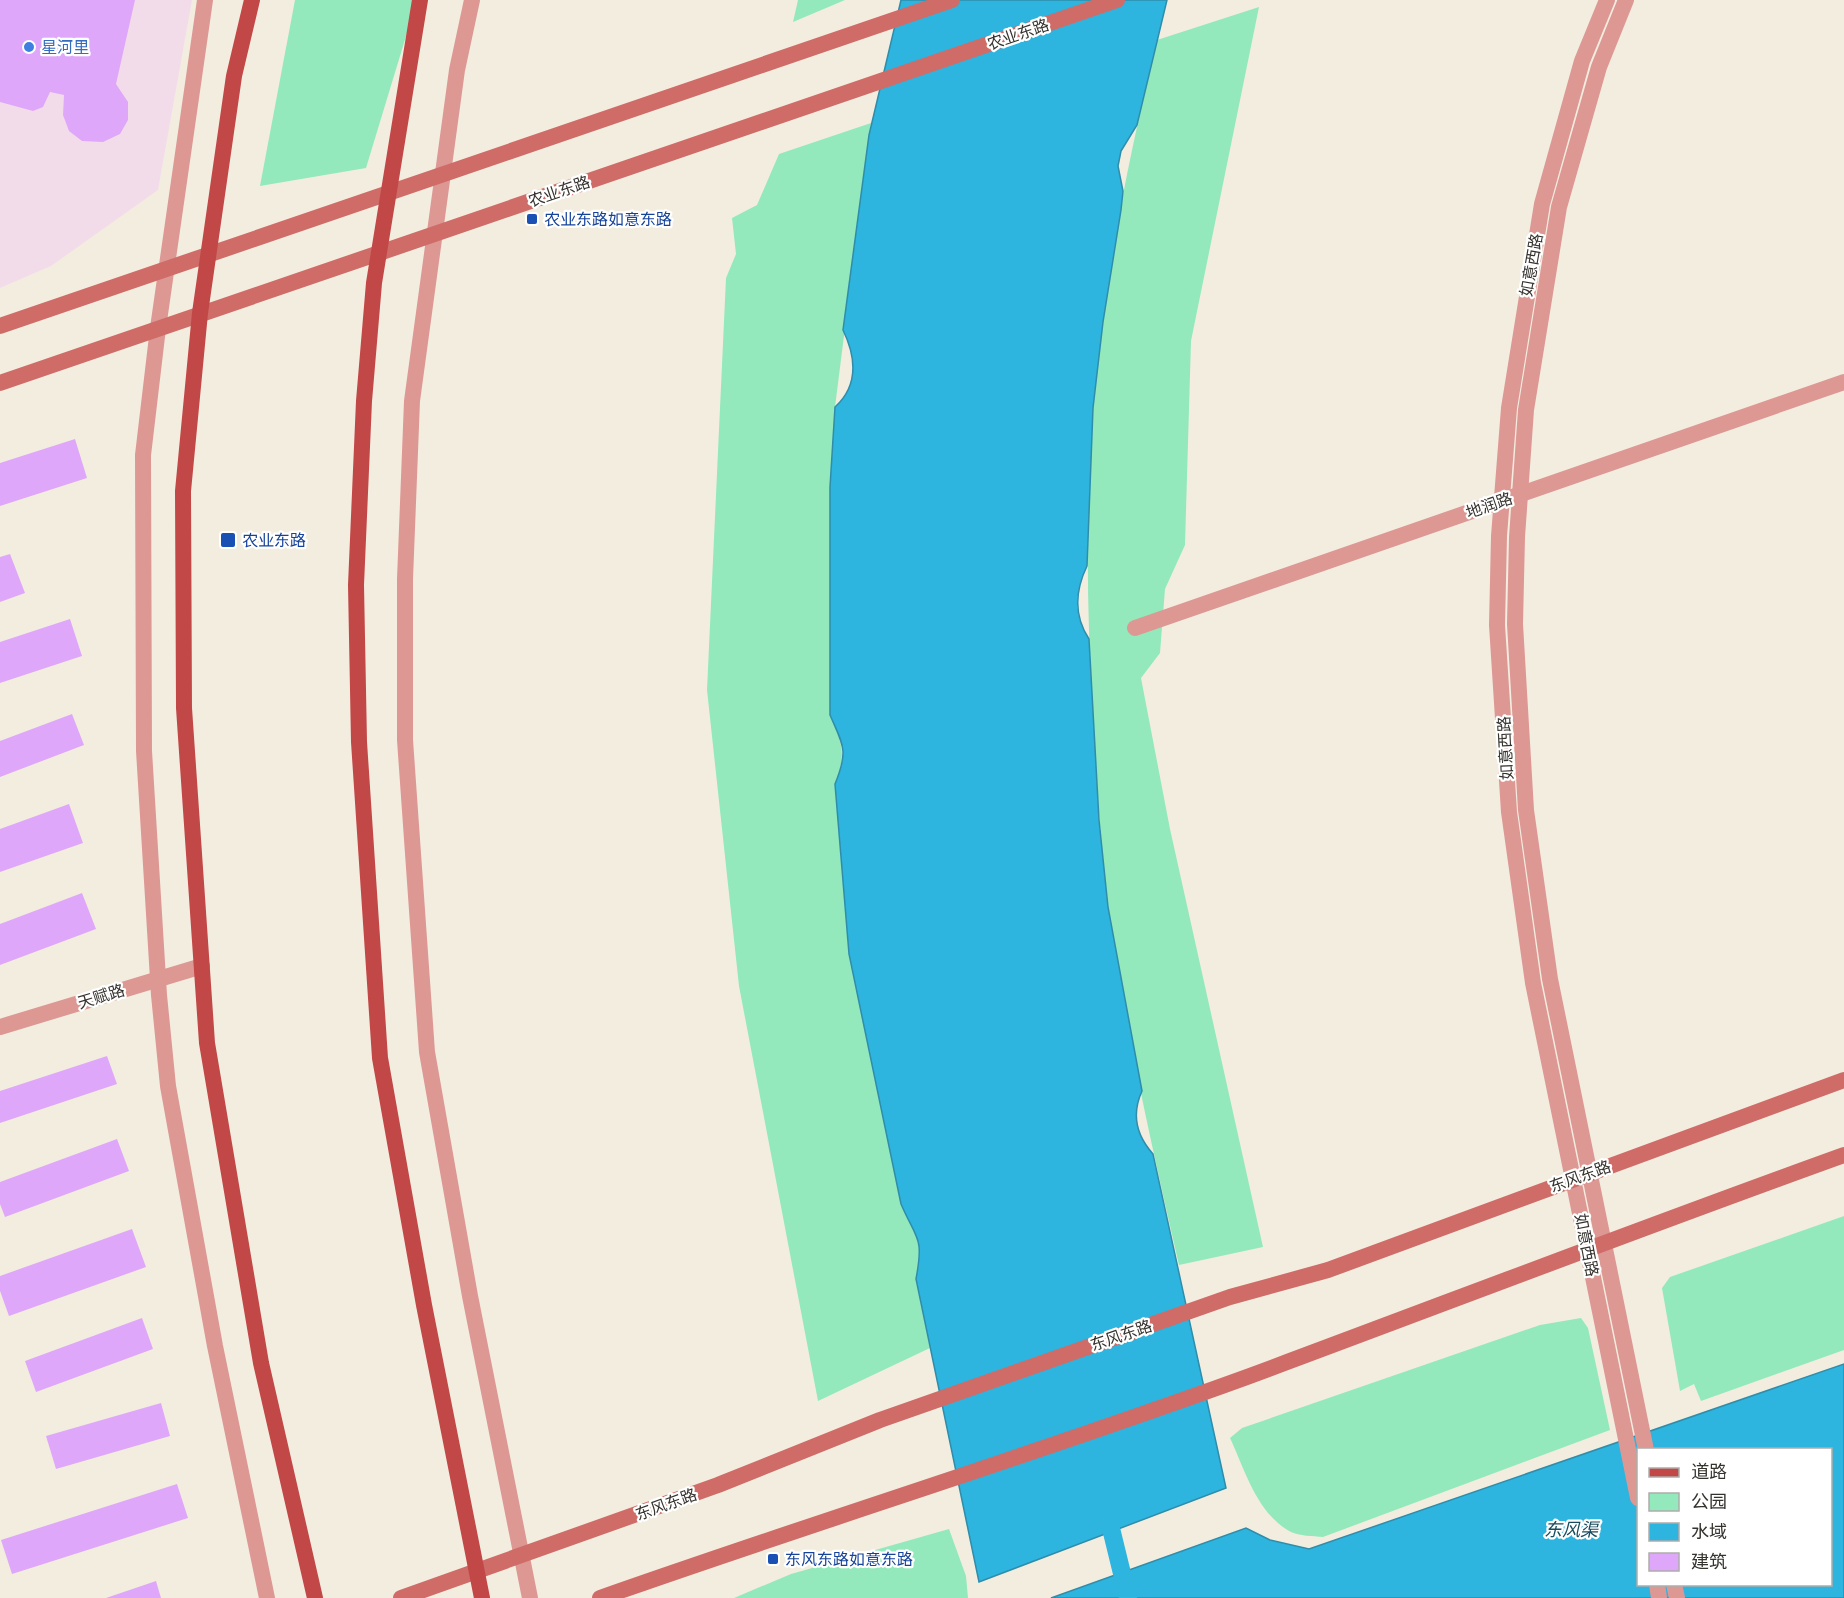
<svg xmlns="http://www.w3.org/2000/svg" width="1844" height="1598" viewBox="0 0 1844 1598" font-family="'Exo 2','Noto Sans SC',sans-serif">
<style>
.commercial{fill:#f3dce9}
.green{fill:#93e9bc}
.water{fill:#2db4df;stroke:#2f8daa;stroke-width:1.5;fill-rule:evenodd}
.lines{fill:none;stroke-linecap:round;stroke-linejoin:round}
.canal{stroke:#2db4df;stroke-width:18}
.building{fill:#dfa7f9}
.minor{stroke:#dd9894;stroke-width:16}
.tertiary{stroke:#dd9894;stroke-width:16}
.secondary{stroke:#cf6c68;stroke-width:16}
.primary{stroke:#c24848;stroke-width:16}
.shop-dot{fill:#3f7fe0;stroke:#fff;stroke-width:2}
.transit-dot{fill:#1a4fb4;stroke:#fff;stroke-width:2}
.labels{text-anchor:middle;stroke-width:4.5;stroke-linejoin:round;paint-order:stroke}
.street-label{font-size:16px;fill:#35332e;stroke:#fff}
.shop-label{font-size:16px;fill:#366cbe;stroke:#fff;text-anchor:start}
.transit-label{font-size:16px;fill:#164399;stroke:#fff;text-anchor:start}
.water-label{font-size:18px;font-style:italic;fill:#174c5e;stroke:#fff}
</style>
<rect width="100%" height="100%" fill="#f3ede0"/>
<polygon class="commercial" points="0,0 192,0 158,190 51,266 0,288"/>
<g class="green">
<polygon points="295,0 417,0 366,168 260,186"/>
<polygon points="798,0 845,0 793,22"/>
<path d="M 1259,7 L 1191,341 L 1185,545 L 1165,589 L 1160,653 L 1141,678 L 1170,829 L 1263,1247 L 1179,1265 C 1152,1147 1124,1024 1108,905 C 1100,843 1097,781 1093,719 C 1087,615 1085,511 1093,408 C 1103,284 1128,160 1157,40 Z"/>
<path d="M 871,123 L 835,407 L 830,715 C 842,743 847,753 835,784 L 849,954 L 901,1204 L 918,1237 L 921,1251 L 916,1279 L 930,1348 L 818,1401 L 739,986 L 707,690 L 726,278 L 736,254 L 732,218 L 757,205 L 779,154 Z"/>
<polygon points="1844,1216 1844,1350 1701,1401 1694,1384 1680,1391 1662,1288 1670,1277"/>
<path d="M 1581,1318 L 1588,1328 L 1610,1430 L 1323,1537 C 1313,1536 1299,1536 1291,1532 C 1257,1514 1245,1470 1230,1438 L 1242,1428 L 1540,1325 Z"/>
<polygon points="949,1529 966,1576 968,1598 734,1598 791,1574"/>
</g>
<g class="water">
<path d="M 901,0 L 1167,0 L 1137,125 L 1121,151 L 1118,166 L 1123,191 L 1121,210 L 1103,322 L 1093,408 L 1087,566 C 1075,591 1073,615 1089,639 L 1099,820 L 1108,907 L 1142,1091 C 1131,1115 1136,1135 1153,1154 L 1226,1488 L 979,1582 L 916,1279 C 924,1236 917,1241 901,1204 L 849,954 L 835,784 C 849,750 843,745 830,715 L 830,487 L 835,407 C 859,385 856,357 843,330 L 869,135 Z"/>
<path d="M 1844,1364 L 1844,1598 L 1051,1598 L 1246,1528 L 1270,1540 L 1309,1549 ZM 1638,1450 L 1830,1450 L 1830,1584 L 1638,1584 Z"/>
</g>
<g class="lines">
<polyline class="canal" points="1106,1508 1128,1598"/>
</g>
<g class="building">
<polygon points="0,0 135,0 116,84 128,102 128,120 120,134 103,142 82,141 69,131 63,115 64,95 50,92 43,107 33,111 0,102"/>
<polygon points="75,439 87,478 0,506 0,463"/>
<polygon points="10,554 25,593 0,602 0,557"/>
<polygon points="70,619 82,656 0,683 0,642"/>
<polygon points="72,714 84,745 0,777 0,741"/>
<polygon points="69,804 83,843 0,872 0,829"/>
<polygon points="82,893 96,929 0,965 0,924"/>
<polygon points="107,1056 117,1084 0,1123 0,1091"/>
<polygon points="117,1139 129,1171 5,1217 0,1204 0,1182"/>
<polygon points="132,1229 146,1267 9,1316 0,1291 0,1276"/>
<polygon points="142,1318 153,1349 36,1392 25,1361"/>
<polygon points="161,1403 170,1436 56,1469 46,1436"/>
<polygon points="177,1484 188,1518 12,1574 1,1540"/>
<polygon points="156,1581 161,1598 106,1598"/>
</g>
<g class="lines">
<g class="minor">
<polyline points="205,0 158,328 143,455 144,751 159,995 168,1086 215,1346 267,1598"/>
<polyline points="472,0 457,70 412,401 405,579 405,740 427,1052 470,1296 530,1598"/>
</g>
<g class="tertiary">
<polyline points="1607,0 1582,61 1542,204 1509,408 1499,536 1497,625 1509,812 1533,983 1638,1498"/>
<polyline points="1626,0 1599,67 1559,207 1526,410 1517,537 1515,624 1526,810 1550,979 1646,1450"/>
<polyline points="1135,628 1844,382"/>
<polyline points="0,1027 202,966"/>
<polyline points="1657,1584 1659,1598"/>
<polyline points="1674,1584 1677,1598"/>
</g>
<g class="secondary">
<polyline points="0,326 952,0"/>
<polyline points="0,383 1117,0"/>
<polyline points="401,1598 718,1485 880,1420 1230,1297 1328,1270 1844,1080"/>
<path d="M 600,1598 C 815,1522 1033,1455 1247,1377 C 1446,1303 1644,1227 1844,1155"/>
</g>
<g class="primary">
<polyline points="252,0 234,76 200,313 183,491 184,708 207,1043 261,1363 315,1598"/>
<polyline points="420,0 374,283 364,401 356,585 359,742 380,1058 424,1305 482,1598"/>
</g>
</g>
<circle class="shop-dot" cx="29" cy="47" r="6"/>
<g class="transit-dot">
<rect x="526" y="213" width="12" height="12" rx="3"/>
<rect x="220" y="532" width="16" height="16" rx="3"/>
<rect x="767" y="1553" width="12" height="12" rx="3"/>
</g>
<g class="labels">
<g class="street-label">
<text transform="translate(1018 34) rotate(-19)" y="6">农业东路</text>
<text transform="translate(559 191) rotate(-19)" y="6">农业东路</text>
<text transform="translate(1531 265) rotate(-80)" y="6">如意西路</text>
<text transform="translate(1489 505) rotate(-19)" y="6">地润路</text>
<text transform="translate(1505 748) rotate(-93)" y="6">如意西路</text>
<text transform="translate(101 996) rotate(-17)" y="6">天赋路</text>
<text transform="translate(1580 1176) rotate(-20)" y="6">东风东路</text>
<text transform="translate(1587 1245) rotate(79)" y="6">如意西路</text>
<text transform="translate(1121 1335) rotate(-19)" y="6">东风东路</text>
<text transform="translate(666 1504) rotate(-20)" y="6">东风东路</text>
</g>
<g class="shop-label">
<text x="41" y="53">星河里</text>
</g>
<g class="transit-label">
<text x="544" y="225">农业东路如意东路</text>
<text x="242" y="546">农业东路</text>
<text x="785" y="1565">东风东路如意东路</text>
</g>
<g class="water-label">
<text x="1571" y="1536">东风渠</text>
</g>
</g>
<rect x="1637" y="1448" width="195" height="138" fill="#ffffff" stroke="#aeadab" stroke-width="1.5"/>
<rect x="1649" y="1468" width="30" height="9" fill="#c24848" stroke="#aeadab" stroke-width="1.5"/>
<text x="1691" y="1478" font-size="18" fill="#35332e">道路</text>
<rect x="1649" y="1493" width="30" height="18" fill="#93e9bc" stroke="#aeadab" stroke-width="1.5"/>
<text x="1691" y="1508" font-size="18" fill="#35332e">公园</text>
<rect x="1649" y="1523" width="30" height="18" fill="#2db4df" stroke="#aeadab" stroke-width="1.5"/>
<text x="1691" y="1538" font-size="18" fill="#35332e">水域</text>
<rect x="1649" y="1553" width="30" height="18" fill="#dfa7f9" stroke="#aeadab" stroke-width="1.5"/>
<text x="1691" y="1568" font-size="18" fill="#35332e">建筑</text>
</svg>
